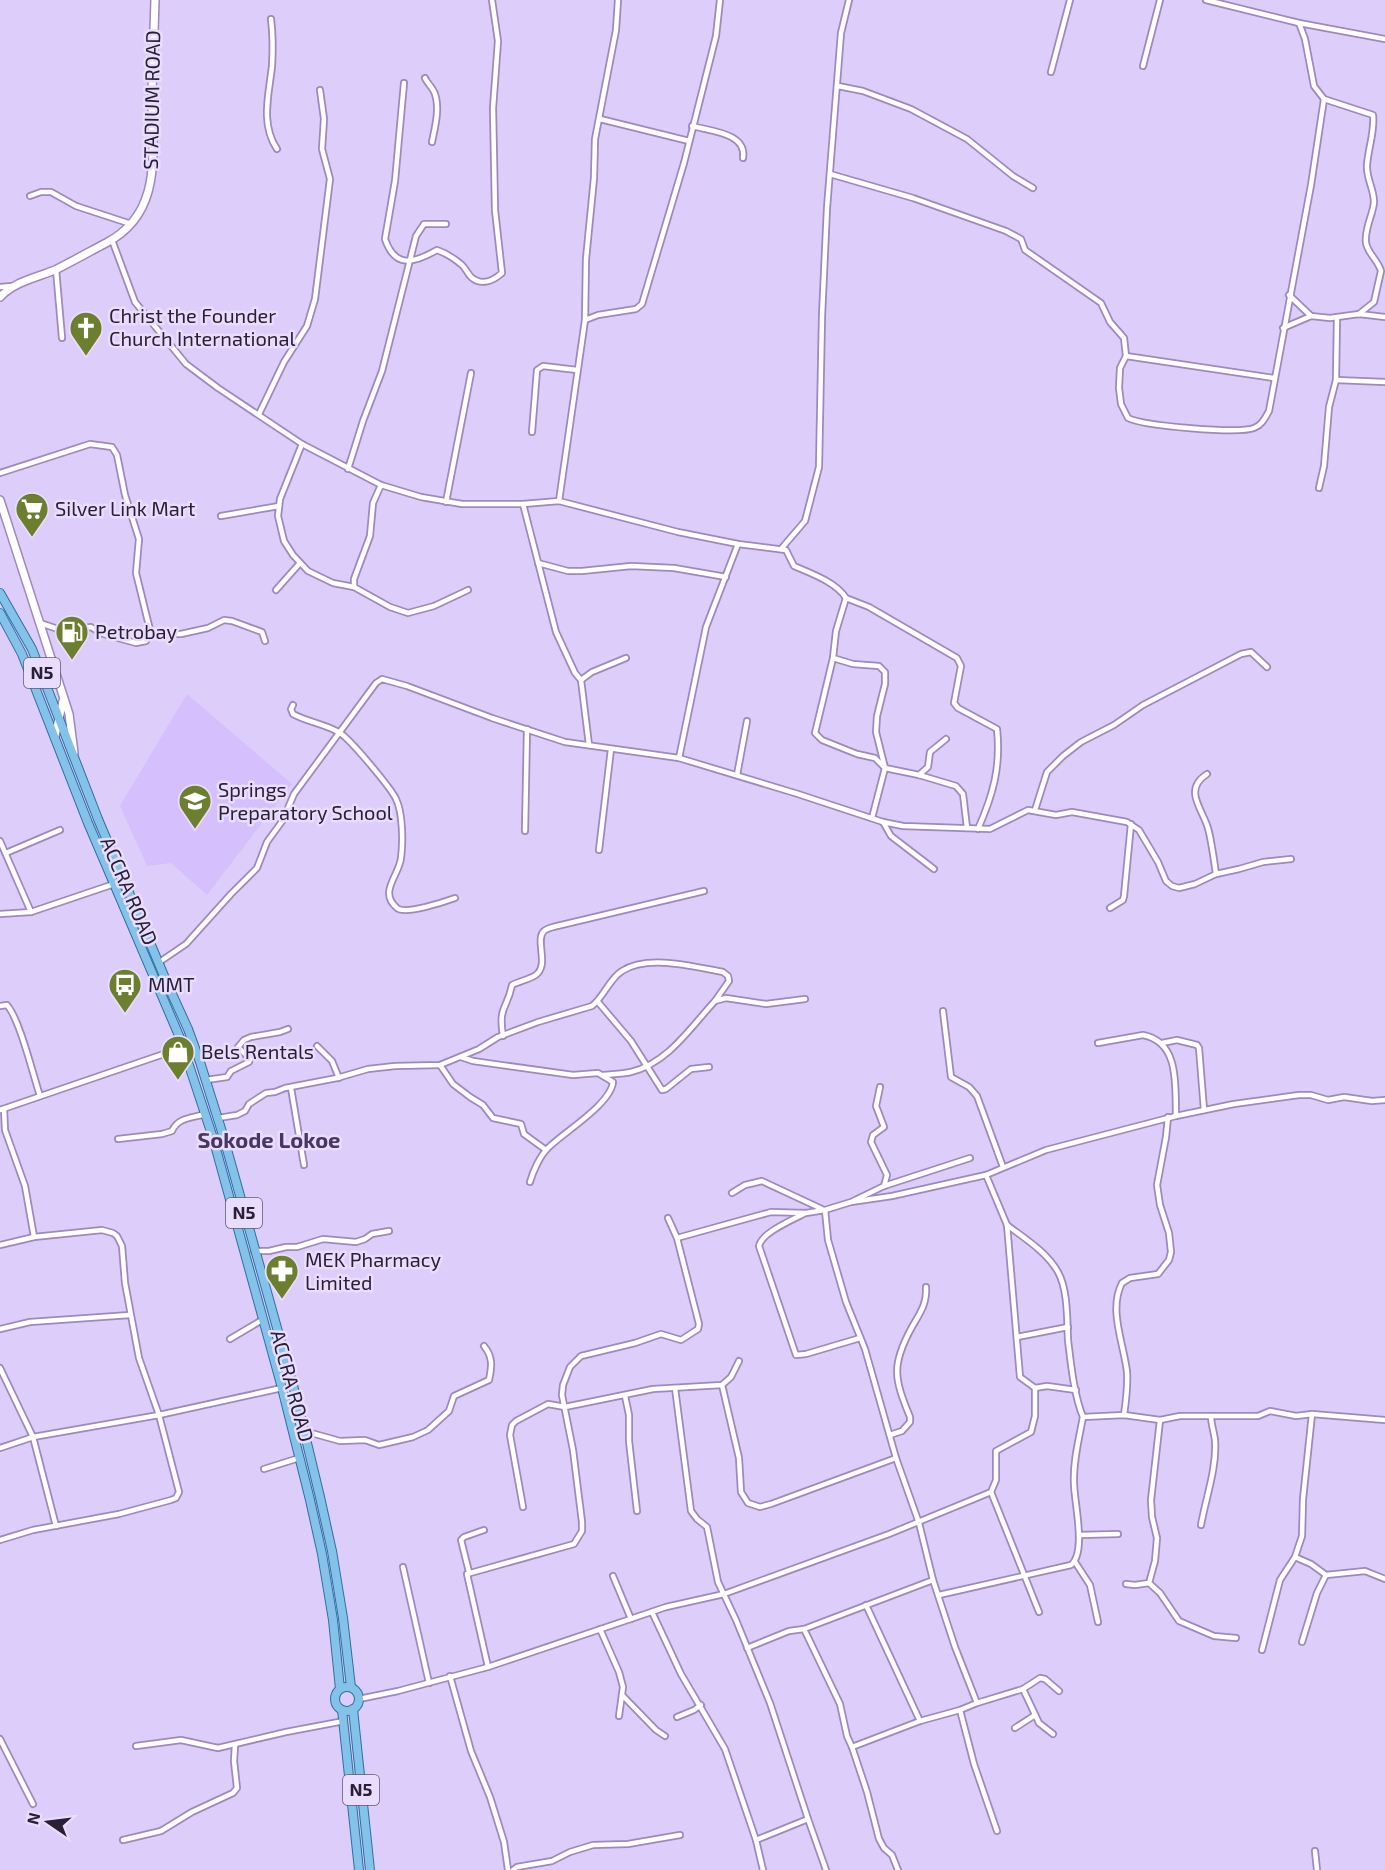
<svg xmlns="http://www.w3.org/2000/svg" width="1385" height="1870" viewBox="0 0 1385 1870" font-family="'Exo 2',sans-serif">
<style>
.built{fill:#d6bffd}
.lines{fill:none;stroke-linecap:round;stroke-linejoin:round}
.street-casing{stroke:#9d89bd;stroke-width:8}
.secondary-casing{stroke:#9d89bd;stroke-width:10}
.primary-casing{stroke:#2e6fa1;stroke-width:10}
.street{stroke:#fff;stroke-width:4.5}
.secondary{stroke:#fff;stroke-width:7}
.primary{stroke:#84c2e9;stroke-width:8}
.labels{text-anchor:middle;stroke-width:5;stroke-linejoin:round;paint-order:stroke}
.shield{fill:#e9ddfe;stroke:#625971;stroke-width:1.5}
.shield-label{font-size:18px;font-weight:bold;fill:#282035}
.street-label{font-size:20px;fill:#282035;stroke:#e9ddfe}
.poi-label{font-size:20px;fill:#282035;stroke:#e9ddfe;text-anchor:start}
.quarter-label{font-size:22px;font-weight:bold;fill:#493664;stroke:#e9ddfe}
</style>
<rect width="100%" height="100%" fill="#ddcdfa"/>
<polygon class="built" points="187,694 292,784 207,895 171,863 147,866 120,806"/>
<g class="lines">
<g class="street-casing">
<g id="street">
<polyline points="1206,0 1299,23 1385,39"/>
<path d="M 271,19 C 273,35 273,50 272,66 C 269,94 260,124 277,149"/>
<path d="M 1299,23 L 1305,39 L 1314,86 L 1324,99 L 1373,115 C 1375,131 1368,149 1367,165 C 1366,178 1374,189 1374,202 C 1373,215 1364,229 1366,243 C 1368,254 1378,260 1381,271 L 1374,302 L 1359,314"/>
<polyline points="1143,66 1160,0"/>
<polyline points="1051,72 1070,0"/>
<path d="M 425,78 C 427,83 433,88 435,94 C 440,109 435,127 432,142"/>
<path d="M 404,83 L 395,181 L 385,239 C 395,269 414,263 437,250 C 446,253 455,259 462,265 C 466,269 468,274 471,277 C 481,286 493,281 502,273 L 495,210 L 493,108 L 498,41 L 492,0"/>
<polyline points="838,86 863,91 911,109 967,139 1013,176 1033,188"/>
<polyline points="600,119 689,141"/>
<path d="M 692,126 C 710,131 747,133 743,158"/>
<path d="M 830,174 L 913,198 L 1006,231 L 1021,239 L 1025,250 L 1101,303 L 1110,322 L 1124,338 L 1126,356 L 1120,368 L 1119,388 L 1121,404 L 1128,418 C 1144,426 1238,434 1254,428 C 1262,425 1265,418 1269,411 L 1311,185 L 1324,99"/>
<polyline points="30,196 41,192 51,192 76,206 131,224"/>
<path d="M 112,240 L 135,302 L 186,364 L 218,388 L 302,444 L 381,485 L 421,497 L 462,504 L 523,504 L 559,501 L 678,532 L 738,544 L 786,550 L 794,566 C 810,573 836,582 846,598 L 836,631 L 833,658 L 853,664 L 879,666 L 885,672 L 885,684 L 877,716 L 876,732 L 885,768 L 872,818"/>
<polyline points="56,269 62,338"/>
<polyline points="0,287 12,286"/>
<polyline points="1289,295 1311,316 1330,318 1359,314 1385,317"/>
<polyline points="585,320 598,315 636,309 642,304 684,163 716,36 720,0"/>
<polyline points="1283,328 1311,316"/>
<polyline points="1126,356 1274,378"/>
<polyline points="1336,380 1385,382"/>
<polyline points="259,414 284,362 307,326 315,299 330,179 322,149 324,119 320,90"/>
<polyline points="532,432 537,370 543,366 577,370"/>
<polyline points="302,444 280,499 278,516 284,541 293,555 308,571 333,583 354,587 390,607 408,613 434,606 468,590"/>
<polyline points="348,469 363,421 382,371 416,236 424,224 446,224"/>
<polyline points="0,473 90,444 112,447 117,455 125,495 139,539 136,573 151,634"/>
<polyline points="1319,488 1324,466 1329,407 1336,380 1337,317"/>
<polyline points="559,501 585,320 586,259 594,178 595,139 616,30 618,0"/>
<polyline points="446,502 471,373"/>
<polyline points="523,504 556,632 575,673 581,680 589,745"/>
<polyline points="221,516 279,506"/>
<polyline points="781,549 805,521 819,467 822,316 827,208 841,33 849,0"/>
<polyline points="538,563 568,571 582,571 631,566 674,568 726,577"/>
<polyline points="354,587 354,579 370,536 373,503 381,485"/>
<polyline points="276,590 300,563"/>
<path d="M 846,598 L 869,607 L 957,658 L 961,666 L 954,703 L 958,708 L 997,729 C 1001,767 993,795 978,829"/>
<polyline points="40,623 64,631 91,627 100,633 136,643 146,641 151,634"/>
<polyline points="151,634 181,634 208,628 224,620 232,621 262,632 265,641"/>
<polyline points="833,658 815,733 822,740 857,754 875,758 885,768 919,775 956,786 963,794 967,828"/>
<polyline points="581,680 592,672 626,658"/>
<path d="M 293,705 L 291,709 L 293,714 C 307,722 326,724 340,733 C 350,739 391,788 396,799 C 403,813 403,843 401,858 C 399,876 378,892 397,908 C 405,915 444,902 455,898"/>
<polyline points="679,758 706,627 738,544"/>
<path d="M 1207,774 C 1181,791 1205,811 1209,832 C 1212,845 1214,860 1216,874"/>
<polyline points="737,775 747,721"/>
<polyline points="919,775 928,767 930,752 946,739"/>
<polyline points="1035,810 1047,772 1063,756 1081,742 1114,725 1143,705 1241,654 1251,652 1267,667"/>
<polyline points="883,822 891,836 934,869"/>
<polyline points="525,831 527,729"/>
<polyline points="0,841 31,912"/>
<polyline points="599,850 611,749"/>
<polyline points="6,853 60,830"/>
<polyline points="1110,908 1123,900 1124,896 1131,824"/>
<polyline points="0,914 31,912 114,884"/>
<polyline points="158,963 186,944 231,894 257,868 267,842 283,820 294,794 376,683 382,679 407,686 492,718 565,742 679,758 798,794 883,822 903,826 990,829 1028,810 1056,815 1072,812 1127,822 1139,830 1158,862 1166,881 1172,886 1179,888 1195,884 1216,874 1239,869 1263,862 1291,859"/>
<polyline points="598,1002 631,1041 662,1090 666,1089 691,1069 709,1067"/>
<path d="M 0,1006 L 7,1005 C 20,1020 33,1075 40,1096"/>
<polyline points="943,1011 951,1077 969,1087 977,1096 1003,1167"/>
<path d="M 503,1036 C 498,1006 507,1010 512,985 C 519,981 533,979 538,973 C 548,962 535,939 544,931 C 546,929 550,928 553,927 L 704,891"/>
<path d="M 1098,1043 L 1143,1035 C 1180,1042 1175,1086 1176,1116"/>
<polyline points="1162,1043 1177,1040 1197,1045 1199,1048 1204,1110"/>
<polyline points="317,1046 332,1061 339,1078"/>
<path d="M 461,1057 L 473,1061 L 573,1075 L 598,1073 L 613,1082 C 611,1104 564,1132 548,1148 C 540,1156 533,1171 530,1182"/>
<polyline points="440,1065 453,1084 470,1097 483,1105 493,1118 521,1124 524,1134 546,1150"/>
<path d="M 603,1075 C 612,1074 622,1074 631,1072 C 668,1063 690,1028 715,1001 L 726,998 L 766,1004 L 805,999"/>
<polyline points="206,1080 227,1077 231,1071 249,1062 250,1059 238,1047 244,1040 251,1037 280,1032 288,1029"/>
<polyline points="880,1087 876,1106 884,1127 873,1135 871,1142 887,1175 884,1186"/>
<polyline points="291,1088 304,1165"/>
<polyline points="4,1109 5,1130 25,1186 34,1237"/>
<polyline points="0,1110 193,1044"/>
<path d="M 218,1118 L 237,1115 L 245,1111 L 249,1104 L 266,1093 L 275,1092 L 285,1088 L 337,1078 L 368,1069 L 395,1066 L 440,1065 L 479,1049 L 498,1037 L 538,1022 L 592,1006 C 604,997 609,979 622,971 C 648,954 695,967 723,972 L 728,976 L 729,981 L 715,1001"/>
<path d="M 118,1139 L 162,1134 L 172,1131 C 178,1117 193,1118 205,1114"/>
<polyline points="986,1175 1007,1225 1020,1377 1035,1388 1047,1386 1076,1390"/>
<polyline points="732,1193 745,1185 762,1181 822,1209"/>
<polyline points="853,1201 884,1186 970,1158"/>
<path d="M 805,1213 C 793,1220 762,1232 759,1246 L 796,1355 L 806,1354 L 860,1338"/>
<polyline points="677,1238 771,1212 806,1213 825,1210 851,1202 892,1196 986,1175 1046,1150 1176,1116 1234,1104 1299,1095 1311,1095 1328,1100 1344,1097 1372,1101 1385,1100"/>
<polyline points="0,1245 34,1237 102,1230 113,1233 117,1236 122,1246 125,1283 139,1358 159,1415 179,1492 176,1498 171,1500 119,1514 33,1530 0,1540"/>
<polyline points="254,1251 269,1251 286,1247 297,1247 323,1239 356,1242 365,1239 372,1234 389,1231"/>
<polyline points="0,1329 30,1322 130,1315"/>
<polyline points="1017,1337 1068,1327"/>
<polyline points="230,1339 262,1320"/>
<polyline points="0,1368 33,1437 56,1526"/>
<polyline points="722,1385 739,1458 741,1492 748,1503 760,1507 771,1504 896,1458"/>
<polyline points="675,1388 691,1511 697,1519 707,1527 718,1582 736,1620 770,1703 808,1819 756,1840 763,1870"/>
<polyline points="625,1396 629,1415 629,1441 637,1511"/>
<path d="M 1124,1415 C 1126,1401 1128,1386 1127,1372 C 1124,1344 1108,1310 1122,1283 L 1130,1278 L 1158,1274 L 1169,1260 L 1171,1252 L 1169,1233 L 1160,1205 L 1157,1185 L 1166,1137 L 1168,1117"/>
<polyline points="1083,1417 1124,1415 1160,1420 1180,1416 1258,1416 1270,1411 1296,1416 1312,1414 1385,1420"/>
<polyline points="1160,1420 1151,1500 1152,1517 1157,1538 1155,1561 1149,1583 1160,1593 1179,1621 1214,1636 1236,1638"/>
<path d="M 304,1431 L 340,1441 L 365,1440 L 379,1445 L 413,1437 L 428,1430 L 449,1411 L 454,1396 L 489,1380 C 492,1366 493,1357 484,1346"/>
<path d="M 890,1435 L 902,1431 L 910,1422 L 910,1417 C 894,1378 891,1365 912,1327 C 920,1313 927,1304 926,1287"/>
<polyline points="0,1448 33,1437 159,1415 282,1388"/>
<polyline points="264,1469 299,1458"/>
<polyline points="991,1492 1039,1612"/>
<polyline points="523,1507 510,1435 512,1425 516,1421 548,1404 565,1407 653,1389 722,1385 731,1377 739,1361"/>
<path d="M 1201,1525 C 1206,1497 1217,1468 1215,1440 C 1214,1432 1211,1424 1211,1416"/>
<polyline points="1079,1535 1118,1534"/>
<polyline points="1295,1557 1311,1564 1326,1575 1317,1593 1302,1642"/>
<polyline points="1075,1562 1090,1585 1098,1622"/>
<polyline points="403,1567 429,1683"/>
<polyline points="469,1572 461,1540 464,1537 484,1530"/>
<polyline points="1326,1575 1365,1571 1385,1579"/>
<polyline points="613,1576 631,1619"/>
<polyline points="1126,1584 1135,1585 1149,1583"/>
<path d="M 939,1595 L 1071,1565 C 1087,1552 1074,1502 1074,1483 C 1073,1461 1079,1439 1083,1417 C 1074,1395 1071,1365 1068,1340 C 1067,1319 1068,1290 1058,1272 C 1047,1252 1024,1238 1007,1225"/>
<polyline points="866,1605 920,1721"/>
<polyline points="652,1612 681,1674 725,1749 756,1840"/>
<polyline points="600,1629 619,1672 623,1687 619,1716"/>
<polyline points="804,1629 933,1580"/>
<polyline points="747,1648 789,1631 804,1629 840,1704 847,1736 852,1747 920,1721 960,1710 977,1703 955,1647 933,1580 919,1523 896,1458 865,1349 846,1302 828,1240 825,1210"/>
<polyline points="1262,1650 1280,1580 1295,1557 1302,1536 1303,1499 1312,1414"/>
<polyline points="488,1667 467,1574 574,1544 582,1531 582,1522 573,1450 562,1395 563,1385 570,1367 581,1356 635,1343 661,1334 681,1340 698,1329 699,1324 677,1238 668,1218"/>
<polyline points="450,1676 471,1751 490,1797 504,1842 508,1870"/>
<polyline points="1023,1689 1039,1723 1053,1734"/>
<polyline points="622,1695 656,1730 665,1736"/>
<polyline points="359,1699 398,1691 488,1667 666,1607 724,1594 889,1534 991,1492 996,1480 996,1451 1031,1432 1035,1416 1035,1388"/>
<polyline points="977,1703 1023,1689 1040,1678 1045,1679 1059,1691"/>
<polyline points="960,1710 974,1764 997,1831"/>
<polyline points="677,1717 694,1710 701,1705"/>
<polyline points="1015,1728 1035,1715"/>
<polyline points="0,1739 33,1804"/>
<polyline points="136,1746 181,1740 218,1748 286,1732 344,1721"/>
<polyline points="852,1747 867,1792 879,1839 884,1848 892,1855 898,1870"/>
<polyline points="808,1819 826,1870"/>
<polyline points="123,1840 161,1831 192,1812 233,1793 237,1788 234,1761 235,1745"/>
<polyline points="1315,1851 1317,1870"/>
<polyline points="513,1870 517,1867 552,1861 570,1852 593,1845 628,1844 680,1835"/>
</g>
</g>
<g class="secondary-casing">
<g id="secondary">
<path d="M 0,297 C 15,281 37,278 57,269 C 73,261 89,252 106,243 C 166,212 151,148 152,92 C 153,61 154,31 155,0"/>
<polyline points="0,500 69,714 74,753"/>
<polyline points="55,736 63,701"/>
</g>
</g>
<g class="primary-casing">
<g id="primary">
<polyline points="0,593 32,649 98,819 167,983 188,1029 200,1062 223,1135 293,1385 320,1497 332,1551 343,1618 351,1687"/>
<polyline points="0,613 22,654 88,823 180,1038 213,1138 282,1388 310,1500 322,1554 333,1620 340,1689"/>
<circle cx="347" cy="1699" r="12"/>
<polyline points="353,1709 370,1870"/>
<polyline points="342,1710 359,1870"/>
</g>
</g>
<use href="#street" class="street"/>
<use href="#secondary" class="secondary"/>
<use href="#primary" class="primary"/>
</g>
<defs>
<g id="church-pin" transform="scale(1.725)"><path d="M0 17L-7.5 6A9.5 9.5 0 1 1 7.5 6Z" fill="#6b7f2f" stroke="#e9ddfe"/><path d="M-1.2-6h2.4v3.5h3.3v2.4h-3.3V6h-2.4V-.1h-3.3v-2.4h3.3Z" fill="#fff"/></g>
<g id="supermarket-pin" transform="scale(1.725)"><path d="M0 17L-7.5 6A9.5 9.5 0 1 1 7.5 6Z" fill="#6b7f2f" stroke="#e9ddfe"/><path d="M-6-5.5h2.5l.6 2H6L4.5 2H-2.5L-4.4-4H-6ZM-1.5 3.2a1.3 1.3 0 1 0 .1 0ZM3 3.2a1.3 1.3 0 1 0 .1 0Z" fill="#fff"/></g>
<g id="fuel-pin" transform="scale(1.725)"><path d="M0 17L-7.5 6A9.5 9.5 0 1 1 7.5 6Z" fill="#6b7f2f" stroke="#e9ddfe"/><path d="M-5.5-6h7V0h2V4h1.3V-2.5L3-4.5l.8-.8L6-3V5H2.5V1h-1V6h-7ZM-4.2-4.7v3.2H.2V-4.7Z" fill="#fff"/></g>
<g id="school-pin" transform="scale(1.725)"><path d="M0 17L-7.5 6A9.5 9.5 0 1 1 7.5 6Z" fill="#6b7f2f" stroke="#e9ddfe"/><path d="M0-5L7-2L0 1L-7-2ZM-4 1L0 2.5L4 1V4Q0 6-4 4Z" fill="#fff"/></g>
<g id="bus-pin" transform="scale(1.725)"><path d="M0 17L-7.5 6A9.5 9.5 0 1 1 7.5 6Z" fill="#6b7f2f" stroke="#e9ddfe"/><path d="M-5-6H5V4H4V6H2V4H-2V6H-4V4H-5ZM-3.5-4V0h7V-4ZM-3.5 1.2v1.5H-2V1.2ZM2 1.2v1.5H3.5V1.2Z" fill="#fff"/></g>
<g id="shop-pin" transform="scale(1.725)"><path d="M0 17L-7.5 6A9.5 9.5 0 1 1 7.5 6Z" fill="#6b7f2f" stroke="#e9ddfe"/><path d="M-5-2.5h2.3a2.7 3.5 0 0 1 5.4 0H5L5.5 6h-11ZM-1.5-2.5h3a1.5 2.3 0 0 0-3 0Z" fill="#fff"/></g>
<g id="pharmacy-pin" transform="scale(1.725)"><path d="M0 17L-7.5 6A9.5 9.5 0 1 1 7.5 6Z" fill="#6b7f2f" stroke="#e9ddfe"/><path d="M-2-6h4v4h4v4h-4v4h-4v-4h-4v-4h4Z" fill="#fff"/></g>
</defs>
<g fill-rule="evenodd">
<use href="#church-pin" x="86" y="328"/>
<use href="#supermarket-pin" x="32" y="509"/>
<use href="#fuel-pin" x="72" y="632"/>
<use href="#school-pin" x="195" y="801"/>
<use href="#bus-pin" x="125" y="985"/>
<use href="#shop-pin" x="178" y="1052"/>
<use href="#pharmacy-pin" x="282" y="1271"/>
</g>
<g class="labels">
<g class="shield">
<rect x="24" y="658" width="36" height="30" rx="4.5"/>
<rect x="226" y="1198" width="36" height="30" rx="4.5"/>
<rect x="343" y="1775" width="36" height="30" rx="4.5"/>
</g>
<g class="shield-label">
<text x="42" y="679">N5</text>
<text x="244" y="1219">N5</text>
<text x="361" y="1796">N5</text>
</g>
<g class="street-label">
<text transform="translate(152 100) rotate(-89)" y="7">STADIUM ROAD</text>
<text transform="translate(129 891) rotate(67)" y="7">ACCRA ROAD</text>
<text transform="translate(292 1386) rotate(75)" y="7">ACCRA ROAD</text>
</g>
<g class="poi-label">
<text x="109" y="323">Christ the Founder<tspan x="109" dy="23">Church International</tspan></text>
<text x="55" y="516">Silver Link Mart</text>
<text x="95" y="639">Petrobay</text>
<text x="218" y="797">Springs<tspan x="218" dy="23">Preparatory School</tspan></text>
<text x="148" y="992">MMT</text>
<text x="201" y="1059">Bels Rentals</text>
<text x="305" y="1267">MEK Pharmacy<tspan x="305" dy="23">Limited</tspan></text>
</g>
<g class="quarter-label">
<text x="269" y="1148">Sokode Lokoe</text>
</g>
</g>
<g transform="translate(48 1822) rotate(284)" stroke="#e9ddfe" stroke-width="4.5" paint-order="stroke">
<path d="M0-4.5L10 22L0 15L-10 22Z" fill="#282035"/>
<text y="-9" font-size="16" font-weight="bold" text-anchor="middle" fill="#282035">N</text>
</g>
</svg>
